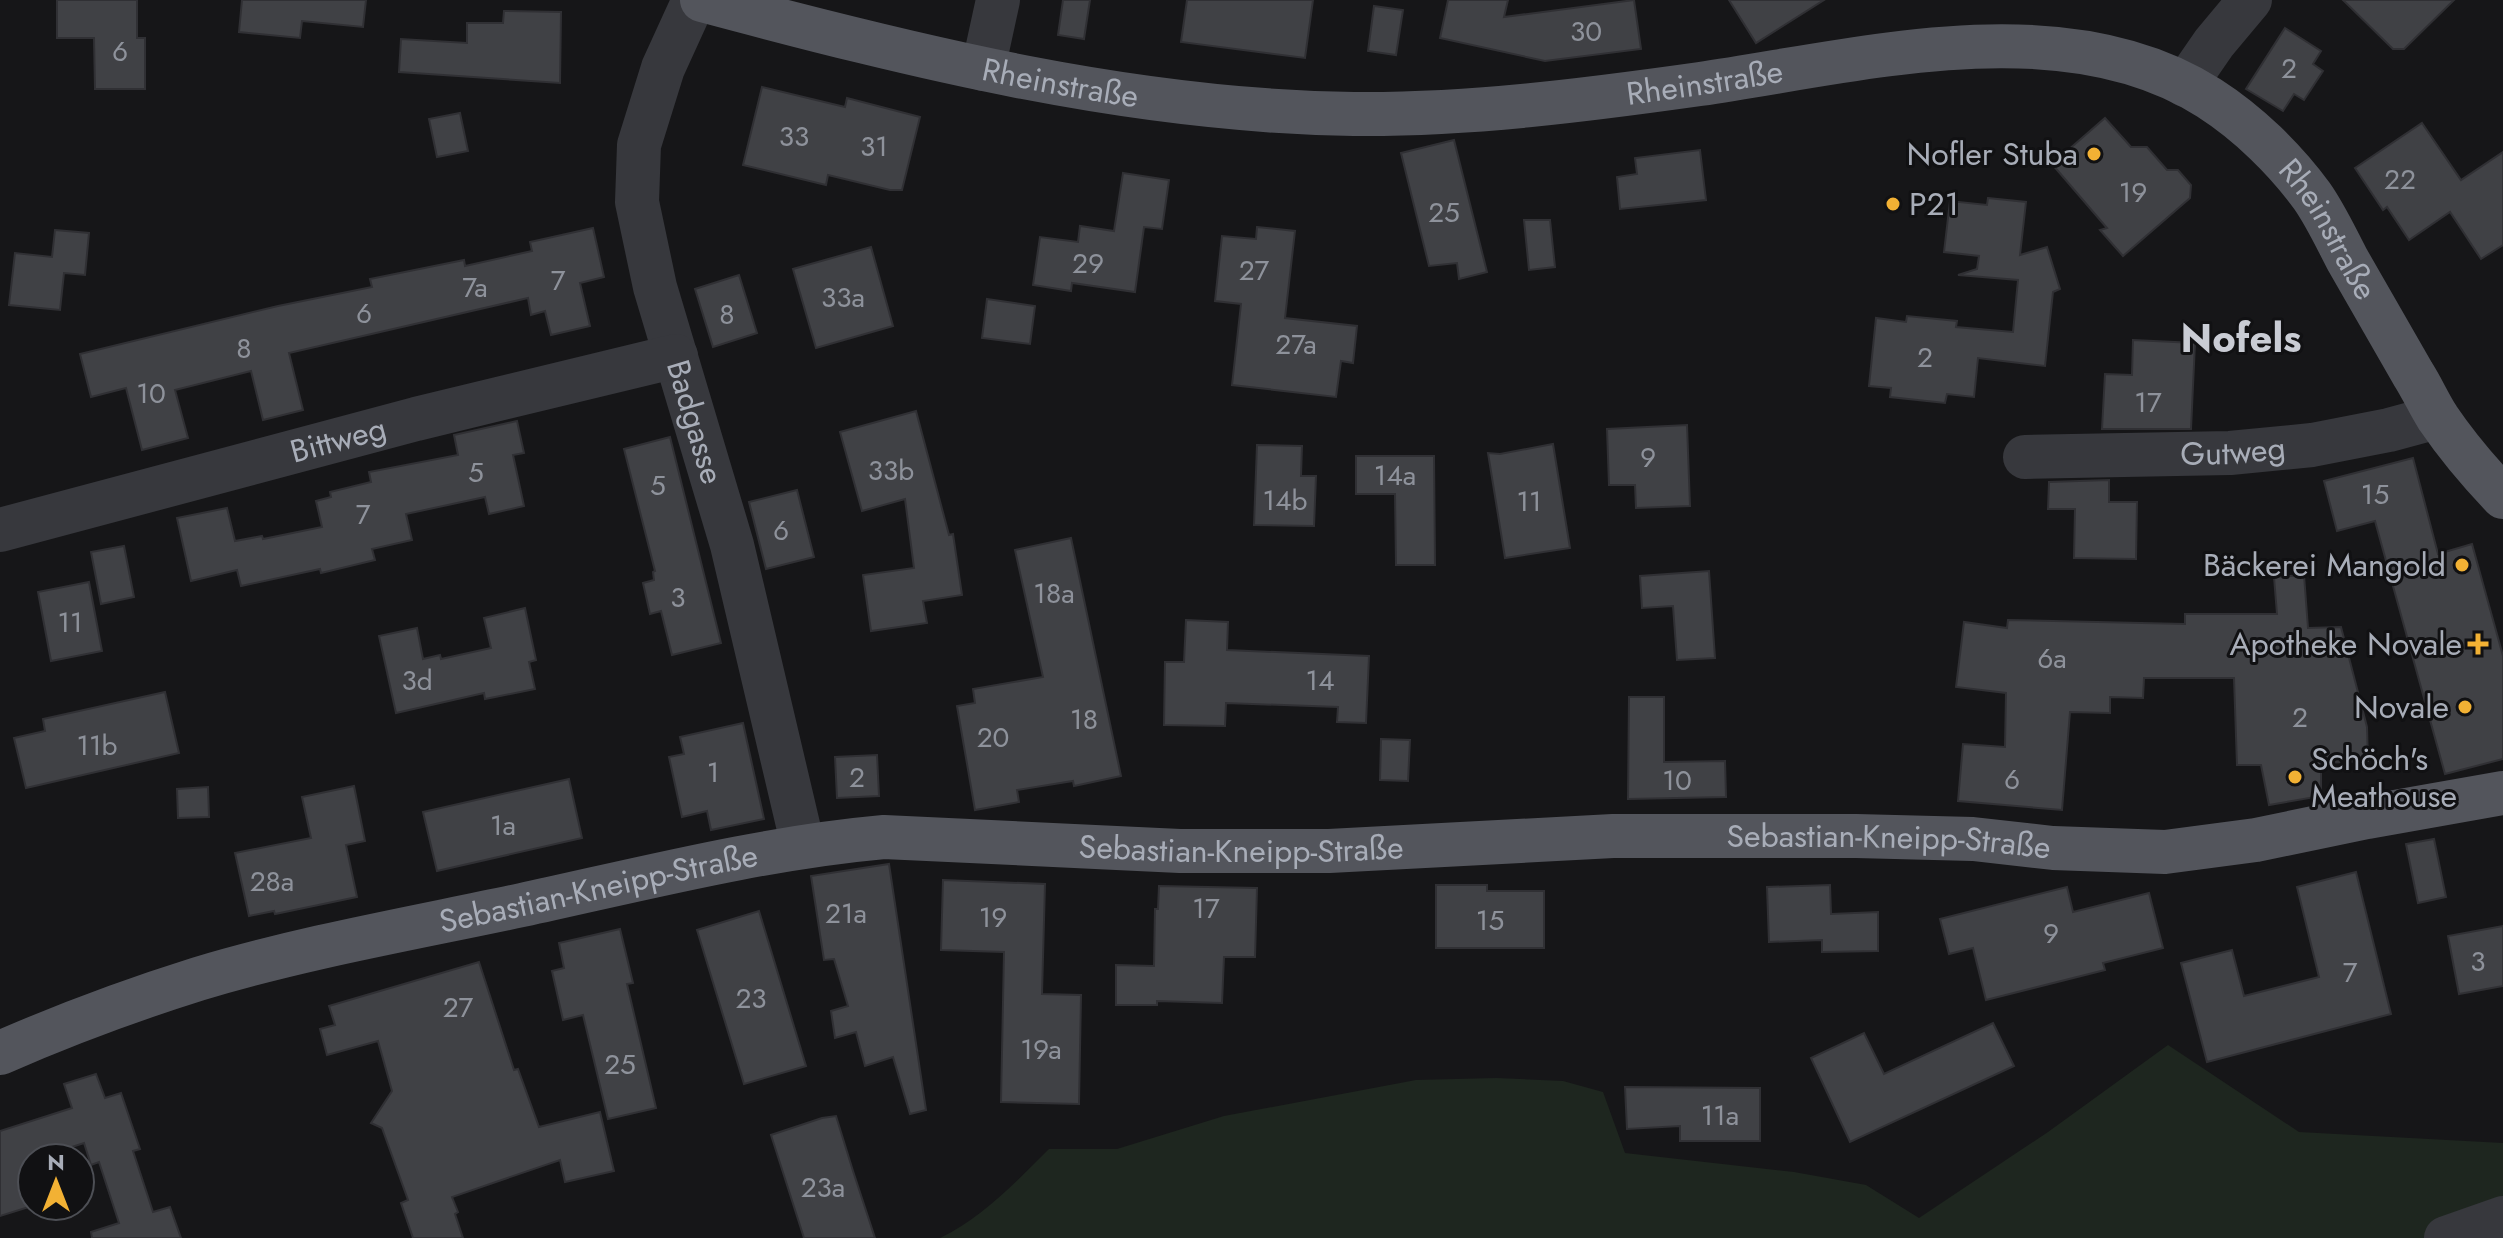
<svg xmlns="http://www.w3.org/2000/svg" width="2503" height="1238" viewBox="0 0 2503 1238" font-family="Jost,sans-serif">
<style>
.green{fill:#1e261f}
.building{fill:#404145;stroke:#303034;stroke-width:2}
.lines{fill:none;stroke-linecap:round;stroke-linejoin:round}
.minor{stroke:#37383d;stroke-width:44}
.major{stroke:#53555c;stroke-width:44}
.poi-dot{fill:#f2b134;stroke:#111113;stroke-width:3}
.labels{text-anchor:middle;stroke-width:6;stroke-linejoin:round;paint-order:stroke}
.number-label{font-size:28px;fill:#8e929b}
.street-label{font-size:32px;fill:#a8adb8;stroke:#111113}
.poi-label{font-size:32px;fill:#a8adb8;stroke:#111113;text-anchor:end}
.district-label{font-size:40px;font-weight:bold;fill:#c9ccd4;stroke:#111113}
</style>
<rect width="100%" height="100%" fill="#161618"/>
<path class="green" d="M 2168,1045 L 2299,1132 L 2503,1143 L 2503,1238 L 940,1238 C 982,1218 1016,1182 1049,1149 L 1117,1149 L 1224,1116 L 1416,1080 L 1496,1078 L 1563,1081 L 1603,1092 L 1625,1153 L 1794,1172 L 1866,1185 L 1919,1218 L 2048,1132 Z"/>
<g class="building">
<polygon points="57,0 137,0 137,38 145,38 145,89 95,89 94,38 57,38"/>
<polygon points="242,0 366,0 363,27 302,21 300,38 239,32"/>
<polygon points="1063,0 1090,0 1084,39 1058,35"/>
<polygon points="1187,0 1313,0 1305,58 1181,42"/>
<polygon points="1448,0 1508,0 1504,17 1634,0 1641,49 1545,61 1440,38"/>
<polygon points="1729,0 1824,0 1756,43"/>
<polygon points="2343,0 2454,0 2404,49 2393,49"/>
<polygon points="1374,6 1403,10 1396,55 1368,51"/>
<polygon points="504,11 561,12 560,83 399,72 401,39 467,43 467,23 503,23"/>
<polygon points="2285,28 2321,51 2313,64 2323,71 2304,100 2294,94 2283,111 2246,89"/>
<polygon points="762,87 845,107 847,98 920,117 902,190 890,190 828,175 826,185 743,165"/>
<polygon points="460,113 468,151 437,157 429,119"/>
<polygon points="2105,118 2131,147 2147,147 2167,170 2178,170 2191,185 2190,198 2123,256 2100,230 2107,228 2052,164"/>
<polygon points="2422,123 2461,180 2503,152 2503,245 2481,259 2450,212 2409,240 2387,207 2383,210 2355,168"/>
<polygon points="1454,140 1487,272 1459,279 1457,263 1429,266 1401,153"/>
<polygon points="1700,150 1706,200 1620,209 1617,177 1637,174 1635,158"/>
<polygon points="1123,173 1169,180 1162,229 1144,227 1135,292 1072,283 1071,291 1033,285 1040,237 1078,242 1080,226 1114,231"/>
<polygon points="1988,198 2026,202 2020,255 2047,247 2060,289 2053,292 2045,366 1978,358 1974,397 1947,394 1945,403 1890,397 1891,388 1869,386 1876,318 1906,322 1907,316 1957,321 1956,327 2013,332 2018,280 1958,275 1977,269 1979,256 1944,252 1950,201 1987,205"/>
<polygon points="1524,220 1550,220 1555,267 1529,270"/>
<polygon points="1257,227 1295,231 1285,318 1357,326 1353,363 1341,361 1336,397 1232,385 1241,304 1215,301 1222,236 1256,239"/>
<polygon points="593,228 604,277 580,283 590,326 551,335 545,311 531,315 528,298 289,353 303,410 263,420 251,371 175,390 188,438 142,450 126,388 91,397 80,354 278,306 372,287 370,279 464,260 465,266 532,251 530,242"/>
<polygon points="55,230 89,233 85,275 64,273 60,310 9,305 15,253 52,257"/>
<polygon points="871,247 893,326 816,348 793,269"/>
<polygon points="739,275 757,333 713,347 695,289"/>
<polygon points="987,299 1035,306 1030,344 982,338"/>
<polygon points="2133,340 2195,343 2191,429 2102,429 2105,374 2132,375"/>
<polygon points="916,411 949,535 953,534 962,595 923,601 927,623 871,631 863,575 914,568 905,499 862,511 840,432"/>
<polygon points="517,421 524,453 513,455 524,506 489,514 485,497 406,514 412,540 372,549 375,560 321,573 320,569 241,586 237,570 191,581 177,518 227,508 235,541 262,536 263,539 322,527 316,501 331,497 330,492 371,482 369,472 458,455 454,435"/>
<polygon points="1687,425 1690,506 1636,508 1635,485 1609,485 1607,429"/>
<polygon points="670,437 721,643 672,655 661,611 650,614 643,583 654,580 653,572 655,571 624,449"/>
<polygon points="1553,444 1570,548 1505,558 1488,453 1500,454"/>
<polygon points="1257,445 1302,446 1301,476 1316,476 1314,526 1254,525"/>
<polygon points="1356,456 1434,456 1435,565 1396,565 1395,494 1356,494"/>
<polygon points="2413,458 2438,554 2472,544 2503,656 2503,759 2445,774 2375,521 2337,531 2324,481"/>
<polygon points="2109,480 2109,502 2137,502 2136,559 2074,558 2075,509 2048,509 2049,482"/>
<polygon points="797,490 814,557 766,569 749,502"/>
<polygon points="1071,538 1121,776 1074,786 1073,781 1017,790 1019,802 975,810 957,706 975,703 973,689 1043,677 1015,550"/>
<polygon points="124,546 134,597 101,604 91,552"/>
<polygon points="1709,571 1715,658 1677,660 1673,606 1642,608 1640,576"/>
<polygon points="2304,575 2308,628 2341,627 2367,727 2368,761 2321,763 2321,796 2269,805 2261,765 2237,765 2234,678 2144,678 2143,698 2110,697 2110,713 2070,712 2062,810 1958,801 1963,744 2005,747 2006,693 1956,687 1964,622 2007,628 2008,620 2185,624 2185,614 2277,614 2274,577"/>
<polygon points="89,582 102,651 51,661 38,592"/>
<polygon points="525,608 536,660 529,662 535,689 485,699 484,693 396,713 379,636 417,628 423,659 440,655 441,659 491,648 484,618"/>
<polygon points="1186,620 1228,622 1227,650 1369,656 1366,723 1337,722 1338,707 1226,703 1225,726 1164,725 1165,662 1184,662"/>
<polygon points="165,692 179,753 26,788 14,738 45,731 43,719"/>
<polygon points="1629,697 1664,697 1664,762 1725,761 1726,797 1628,799"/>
<polygon points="743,723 764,819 711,830 707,811 682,817 669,757 684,754 680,737"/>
<polygon points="1381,739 1410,740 1408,781 1380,780"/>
<polygon points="877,755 879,796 837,798 835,757"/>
<polygon points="569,779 582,838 437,871 423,812"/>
<polygon points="354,786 365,841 346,845 357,897 275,914 274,911 249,916 235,853 311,838 302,797"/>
<polygon points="208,787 209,817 178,818 177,789"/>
<polygon points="2434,839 2446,897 2418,903 2406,844"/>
<polygon points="889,864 926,1110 910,1114 893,1057 865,1066 856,1032 835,1038 831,1011 848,1006 834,959 824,960 811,876"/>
<polygon points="2356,872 2391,1014 2207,1062 2181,963 2232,950 2244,996 2319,977 2297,887"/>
<polygon points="943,880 1045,884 1042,994 1081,995 1079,1104 1001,1102 1004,952 941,950"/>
<polygon points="1436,885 1487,885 1487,891 1544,891 1544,948 1436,948"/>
<polygon points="1830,885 1831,914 1878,912 1878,951 1822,952 1822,940 1769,942 1767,887"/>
<polygon points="1159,886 1257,888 1255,957 1224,957 1222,1003 1157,1001 1157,1005 1116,1005 1116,965 1154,966 1155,909 1158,909"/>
<polygon points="2067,887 2073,912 2149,893 2163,948 2103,963 2105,970 1986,1000 1973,948 1949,954 1940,919"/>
<polygon points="759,911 806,1066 744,1084 697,930"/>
<polygon points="2503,926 2503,986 2459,994 2448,936"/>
<polygon points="620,929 633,983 627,984 656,1108 608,1119 583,1015 563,1020 552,971 564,968 559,943"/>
<polygon points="479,962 514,1070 518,1069 539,1127 600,1112 614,1171 565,1182 560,1160 452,1197 458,1212 455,1214 463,1238 413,1238 401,1203 408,1200 382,1128 371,1123 392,1091 378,1041 327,1055 320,1029 335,1025 329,1006"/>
<polygon points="1993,1023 2014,1066 1850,1142 1811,1058 1864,1033 1884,1074"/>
<polygon points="96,1074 105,1098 121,1093 140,1149 133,1151 153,1212 170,1207 181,1238 92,1238 91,1232 119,1223 99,1162 91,1165 84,1143 38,1158 32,1158 32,1206 0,1216 0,1131 72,1108 64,1084"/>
<polygon points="1625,1087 1760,1088 1760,1141 1680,1141 1680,1126 1627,1129"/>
<polygon points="836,1116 853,1171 875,1238 804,1238 771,1135 822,1118"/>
</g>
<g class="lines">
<g class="minor">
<path id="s1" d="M 694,0 L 663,68 L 639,145 L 637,202 L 655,287 L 732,545 L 803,846"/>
<polyline points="983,69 998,0"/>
<polyline points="2185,85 2214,43 2250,0"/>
<path id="s2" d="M 2025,457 L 2230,453 L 2312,445 L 2389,430 L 2437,417"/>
<path id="s3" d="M 0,530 L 416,419 L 676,356"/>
<polyline points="2446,1238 2503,1218"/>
</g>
<g class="major">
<path id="s4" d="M 702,0 C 915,57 1132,111 1354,114 C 1470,115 1586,100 1700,84 C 1859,61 2064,5 2209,98 C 2248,123 2285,159 2312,196 C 2326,216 2336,238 2347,259 C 2369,297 2391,335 2413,374 C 2422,388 2429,404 2438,418 C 2457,446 2480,473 2503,497"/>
<path id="s5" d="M 0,1053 C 64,1025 131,1000 198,979 C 304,947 414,928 522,905 C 642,879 762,848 884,837 L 1180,851 L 1329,851 L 1613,836 L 1856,836 L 1973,839 L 2053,848 L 2165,852 L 2256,840 L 2367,817 L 2503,793"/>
</g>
</g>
<g class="poi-dot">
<circle cx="2094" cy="154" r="8"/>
<circle cx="1893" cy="204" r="8"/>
<circle cx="2462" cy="565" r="8"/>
<path d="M2474 632h8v8h8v8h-8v8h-8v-8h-8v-8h8z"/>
<circle cx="2465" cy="707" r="8"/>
<circle cx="2295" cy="777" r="8"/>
</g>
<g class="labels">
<g class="number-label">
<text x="1586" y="41">30</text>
<text x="120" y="61">6</text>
<text x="2289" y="78">2</text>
<text x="794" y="146">33</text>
<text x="874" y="156">31</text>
<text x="2400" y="189">22</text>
<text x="2133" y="202">19</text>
<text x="1444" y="222">25</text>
<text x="1088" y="273">29</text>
<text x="1254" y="280">27</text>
<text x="558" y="290">7</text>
<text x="475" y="297">7a</text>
<text x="843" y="307">33a</text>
<text x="364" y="323">6</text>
<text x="727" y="324">8</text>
<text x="1296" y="354">27a</text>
<text x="244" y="358">8</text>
<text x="1925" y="367">2</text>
<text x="151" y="403">10</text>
<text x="2148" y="412">17</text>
<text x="1648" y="467">9</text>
<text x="891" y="480">33b</text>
<text x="476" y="482">5</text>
<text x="1395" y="485">14a</text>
<text x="658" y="495">5</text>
<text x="2375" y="504">15</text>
<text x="1285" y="510">14b</text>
<text x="1529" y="511">11</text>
<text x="363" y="524">7</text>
<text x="781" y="540">6</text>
<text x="1054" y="603">18a</text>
<text x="678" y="607">3</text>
<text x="70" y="632">11</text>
<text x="2052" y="668">6a</text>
<text x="417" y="690">3d</text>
<text x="1320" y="690">14</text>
<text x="2300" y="727">2</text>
<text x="1084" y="729">18</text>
<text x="993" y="747">20</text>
<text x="97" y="755">11b</text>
<text x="713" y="782">1</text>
<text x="857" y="787">2</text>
<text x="2012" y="789">6</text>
<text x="1677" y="790">10</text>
<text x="503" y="835">1a</text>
<text x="272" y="891">28a</text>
<text x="1206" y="918">17</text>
<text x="846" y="923">21a</text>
<text x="993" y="927">19</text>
<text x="1490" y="930">15</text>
<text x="2051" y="943">9</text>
<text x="2478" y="971">3</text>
<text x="2350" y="982">7</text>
<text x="751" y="1008">23</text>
<text x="458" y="1017">27</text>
<text x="1041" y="1059">19a</text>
<text x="620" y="1074">25</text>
<text x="1720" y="1125">11a</text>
<text x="823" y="1197">23a</text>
</g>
<g class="street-label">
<text dy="11" stroke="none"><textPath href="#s4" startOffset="368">Rheinstraße</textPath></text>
<text dy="11" stroke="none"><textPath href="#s4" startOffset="1016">Rheinstraße</textPath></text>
<text dy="11" stroke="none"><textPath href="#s4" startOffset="1712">Rheinstraße</textPath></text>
<text dy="11" stroke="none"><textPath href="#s1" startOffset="440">Badgasse</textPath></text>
<text dy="11" stroke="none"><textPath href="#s3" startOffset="350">Bittweg</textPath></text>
<text dy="11" stroke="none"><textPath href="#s2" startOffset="208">Gutweg</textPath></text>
<text dy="11" stroke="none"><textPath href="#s5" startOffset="1918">Sebastian-Kneipp-Straße</textPath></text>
<text dy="11" stroke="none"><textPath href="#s5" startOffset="1270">Sebastian-Kneipp-Straße</textPath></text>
<text dy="11" stroke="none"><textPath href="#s5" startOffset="622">Sebastian-Kneipp-Straße</textPath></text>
</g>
<g class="poi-label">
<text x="2078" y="165">Nofler Stuba</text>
<text x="1909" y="215" text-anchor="start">P21</text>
<text x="2446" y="576">Bäckerei Mangold</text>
<text x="2462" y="655">Apotheke Novale</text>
<text x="2449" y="718">Novale</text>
<text x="2311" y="770" text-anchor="start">Schöch's<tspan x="2311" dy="37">Meathouse</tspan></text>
</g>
<g class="district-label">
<text x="2241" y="352">Nofels</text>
</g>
</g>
<g transform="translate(56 1182)"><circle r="38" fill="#111113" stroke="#4d4f55" stroke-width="2"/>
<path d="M0-6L14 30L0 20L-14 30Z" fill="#f2b134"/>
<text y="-12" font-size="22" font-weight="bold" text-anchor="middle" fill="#a8adb8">N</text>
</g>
</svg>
